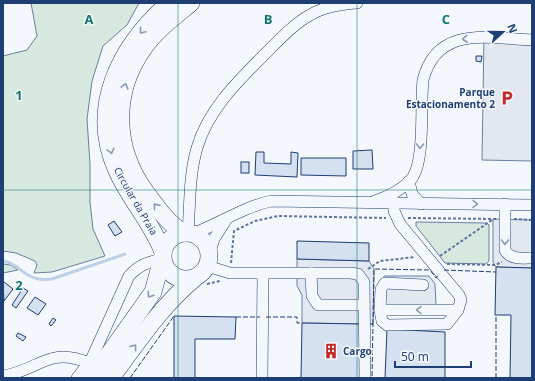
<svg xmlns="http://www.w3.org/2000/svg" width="535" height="381" viewBox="0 0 535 381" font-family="'Open Sans',sans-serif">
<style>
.green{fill:#d7e8df;stroke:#687fa3}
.parking{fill:#e3e8f0;stroke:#687fa3}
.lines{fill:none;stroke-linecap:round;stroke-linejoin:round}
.stream{stroke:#bed0e5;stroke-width:3}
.building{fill:#d5e0f0;stroke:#1d3f73}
.minor-casing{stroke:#1d3f73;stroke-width:12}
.highway-casing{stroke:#1d3f73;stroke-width:18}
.path{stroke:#5e769c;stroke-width:2;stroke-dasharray:3 2;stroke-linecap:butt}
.minor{stroke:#f4f7fb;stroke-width:11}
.highway{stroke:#f4f7fb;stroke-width:17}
.fence{stroke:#1d3f73;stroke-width:1;stroke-dasharray:5 2;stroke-linecap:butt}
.oneway{stroke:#889bb7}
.grid{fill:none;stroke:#0f766e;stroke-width:1;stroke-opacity:0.55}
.labels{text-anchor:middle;stroke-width:3;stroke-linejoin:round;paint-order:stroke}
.poi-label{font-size:10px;font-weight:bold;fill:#1d3f73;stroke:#f4f7fb;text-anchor:end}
.street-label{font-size:10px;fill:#1d3f73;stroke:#f4f7fb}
.grid-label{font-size:13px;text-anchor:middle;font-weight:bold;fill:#0f766e;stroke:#f4f7fb;stroke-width:3;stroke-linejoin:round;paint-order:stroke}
</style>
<rect width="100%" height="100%" fill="#f4f7fb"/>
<g class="green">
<polygon points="31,3 139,3 127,25 103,46 92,81 87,119 90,164 90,202 93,229 105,256 52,272 34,273 37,265 35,261 16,253 3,251 3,56 27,50 37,36"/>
<polygon points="416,222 487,223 489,225 489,261 486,264 445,263 416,226"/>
<polygon points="3,264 11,265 18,270 3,273"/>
</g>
<g class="parking">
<polygon points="484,36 532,37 532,161 482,160"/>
<polygon points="493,219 532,220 532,268 496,267 493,262"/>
<polygon points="297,259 369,261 374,269 373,324 302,323 302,295 297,286"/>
<polygon points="384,276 429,276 435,284 436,305 384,305"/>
</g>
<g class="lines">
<path class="stream" d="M 3,261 C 14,262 20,271 30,276 C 37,280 44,280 52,279 L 125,254"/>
</g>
<g class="building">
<polygon points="476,56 482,56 481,62 476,61"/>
<polygon points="372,150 373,169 353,169 353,151"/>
<polygon points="256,152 264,152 264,163 291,164 291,152 298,153 297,177 255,175"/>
<polygon points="301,158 346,158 346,176 301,175"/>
<rect x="241" y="162" width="8" height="11"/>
<polygon points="114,221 122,232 115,236 108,225"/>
<polygon points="297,241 369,243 369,261 297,259"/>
<polygon points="496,267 532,268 532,378 510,378 511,315 495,315"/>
<polygon points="4,282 13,289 4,301 3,284"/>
<polygon points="23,288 28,291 16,308 12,305"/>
<polygon points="35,297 46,304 38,315 27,308"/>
<polygon points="174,316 236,317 235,339 195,339 195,378 174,378"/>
<polygon points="53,318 56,320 51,326 49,324"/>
<polygon points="302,323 361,324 360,378 301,378"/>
<polygon points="387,329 445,332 445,378 385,378"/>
<polygon points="18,333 26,337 23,341 16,336"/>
</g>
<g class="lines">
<g class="minor-casing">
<g id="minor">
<polyline points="409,181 412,194 421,204"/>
<path d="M 375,201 C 387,197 401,190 410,181 C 426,164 420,105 423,80 C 437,25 488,38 532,40"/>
<polyline points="394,203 394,211 400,224 459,295 461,300 458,310 447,324 387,325 382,321 380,310 458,310"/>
<path d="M 505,204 L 505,250 C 510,260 523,258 532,258"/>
<path d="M 188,233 C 190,205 189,175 197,148 C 208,109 240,79 268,51 C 281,38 294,24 310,15 C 323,7 341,4 357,3"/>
<path d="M 192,234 C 219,224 243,207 271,201 L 532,205"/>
<polyline points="209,254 214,239 226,220"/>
<polyline points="207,266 230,273 350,273 358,274 364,282 365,378"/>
<polyline points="311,273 312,296 318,305 364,305"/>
<polyline points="380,310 381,289 385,283 423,285"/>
<path d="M 3,376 C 40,370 48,346 89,363"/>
<path d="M 77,378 L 91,360 L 129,276 C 139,265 148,262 162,259"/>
<polyline points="262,378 263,274"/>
</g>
</g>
<g class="highway-casing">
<g id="highway">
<circle cx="186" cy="256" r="23"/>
<path d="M 184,233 C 168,224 156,206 145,191 C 114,148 112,93 143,49 C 155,31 174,17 191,3"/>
<path d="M 163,252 C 152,223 131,201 118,173 C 87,108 120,46 169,3"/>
<polyline points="92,378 153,292 162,259"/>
<path d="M 111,378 C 137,343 161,306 195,278"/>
</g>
</g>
<g class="path">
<polyline points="408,218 496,219"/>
<polyline points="514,219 532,220"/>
<polyline points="440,256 492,220"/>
<polyline points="231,263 234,231 255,221 278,216 386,218"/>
<polyline points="447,264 495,265 502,262"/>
<polyline points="368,269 380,261 415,257"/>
<polyline points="207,284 220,281"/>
</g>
<use href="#minor" class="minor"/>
<use href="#highway" class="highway"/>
<g class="fence">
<polyline points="444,270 496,272"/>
<polyline points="236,317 260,317"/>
<polyline points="266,317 297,317 297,323 302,323"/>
<polyline points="371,324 373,324 372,378"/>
<polyline points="373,324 374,269 430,270 436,278 439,274"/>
<polyline points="130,378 174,316"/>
<polyline points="496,378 496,317"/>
</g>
</g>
<defs><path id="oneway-chevron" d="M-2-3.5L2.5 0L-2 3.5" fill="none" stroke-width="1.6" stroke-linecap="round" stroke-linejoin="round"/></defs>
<g class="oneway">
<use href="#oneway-chevron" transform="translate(142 31) rotate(130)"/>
<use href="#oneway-chevron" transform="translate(465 39) rotate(174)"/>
<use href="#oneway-chevron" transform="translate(125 86) rotate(-75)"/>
<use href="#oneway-chevron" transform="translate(420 146) rotate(92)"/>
<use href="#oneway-chevron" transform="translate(111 151) rotate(76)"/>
<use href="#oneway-chevron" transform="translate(475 204) rotate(1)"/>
<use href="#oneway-chevron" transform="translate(156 206) rotate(-129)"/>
<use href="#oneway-chevron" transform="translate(505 242) rotate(90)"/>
<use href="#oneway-chevron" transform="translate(150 295) rotate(123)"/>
<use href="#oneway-chevron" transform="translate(419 310) rotate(-179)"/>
<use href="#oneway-chevron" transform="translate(134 347) rotate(-54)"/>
</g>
<path class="grid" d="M 178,3 L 178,378M 357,3 L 357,378M 3,190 L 532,190"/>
<defs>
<g id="parking-bare" transform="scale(1.2)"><path d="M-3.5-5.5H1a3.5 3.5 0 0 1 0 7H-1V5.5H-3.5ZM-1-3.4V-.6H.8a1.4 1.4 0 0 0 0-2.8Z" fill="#c62828" stroke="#f4f7fb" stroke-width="2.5" paint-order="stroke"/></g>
<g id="building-bare" transform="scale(1.2)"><path d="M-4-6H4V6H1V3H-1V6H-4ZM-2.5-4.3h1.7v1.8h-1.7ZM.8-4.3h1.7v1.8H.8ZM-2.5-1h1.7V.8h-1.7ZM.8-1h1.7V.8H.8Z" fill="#c62828" stroke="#f4f7fb" stroke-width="2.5" paint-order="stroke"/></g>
</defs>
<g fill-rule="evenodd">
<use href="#parking-bare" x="507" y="98"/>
<use href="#building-bare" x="331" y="351"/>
</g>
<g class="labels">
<g class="poi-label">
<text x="495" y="96">Parque<tspan x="495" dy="12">Estacionamento 2</tspan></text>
<text x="343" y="355" text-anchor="start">Cargo</text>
</g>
<g class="street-label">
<text transform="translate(136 201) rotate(60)" y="4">Circular da Praia</text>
</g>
</g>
<g class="grid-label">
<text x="89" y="24">A</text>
<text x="268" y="24">B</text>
<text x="446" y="24">C</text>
<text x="19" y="100">1</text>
<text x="19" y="290">2</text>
</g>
<rect width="535" height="381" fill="none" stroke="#1d3f73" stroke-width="8"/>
<g transform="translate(503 32) rotate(69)" stroke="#f4f7fb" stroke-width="3" paint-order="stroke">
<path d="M0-3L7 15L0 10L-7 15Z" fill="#1d3f73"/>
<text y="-6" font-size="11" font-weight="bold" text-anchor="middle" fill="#1d3f73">N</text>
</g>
<path d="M395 361v6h76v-6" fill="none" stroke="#1d3f73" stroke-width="2"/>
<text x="401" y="361" font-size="12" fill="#1d3f73" stroke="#f4f7fb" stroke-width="3" paint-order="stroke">50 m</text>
</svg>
